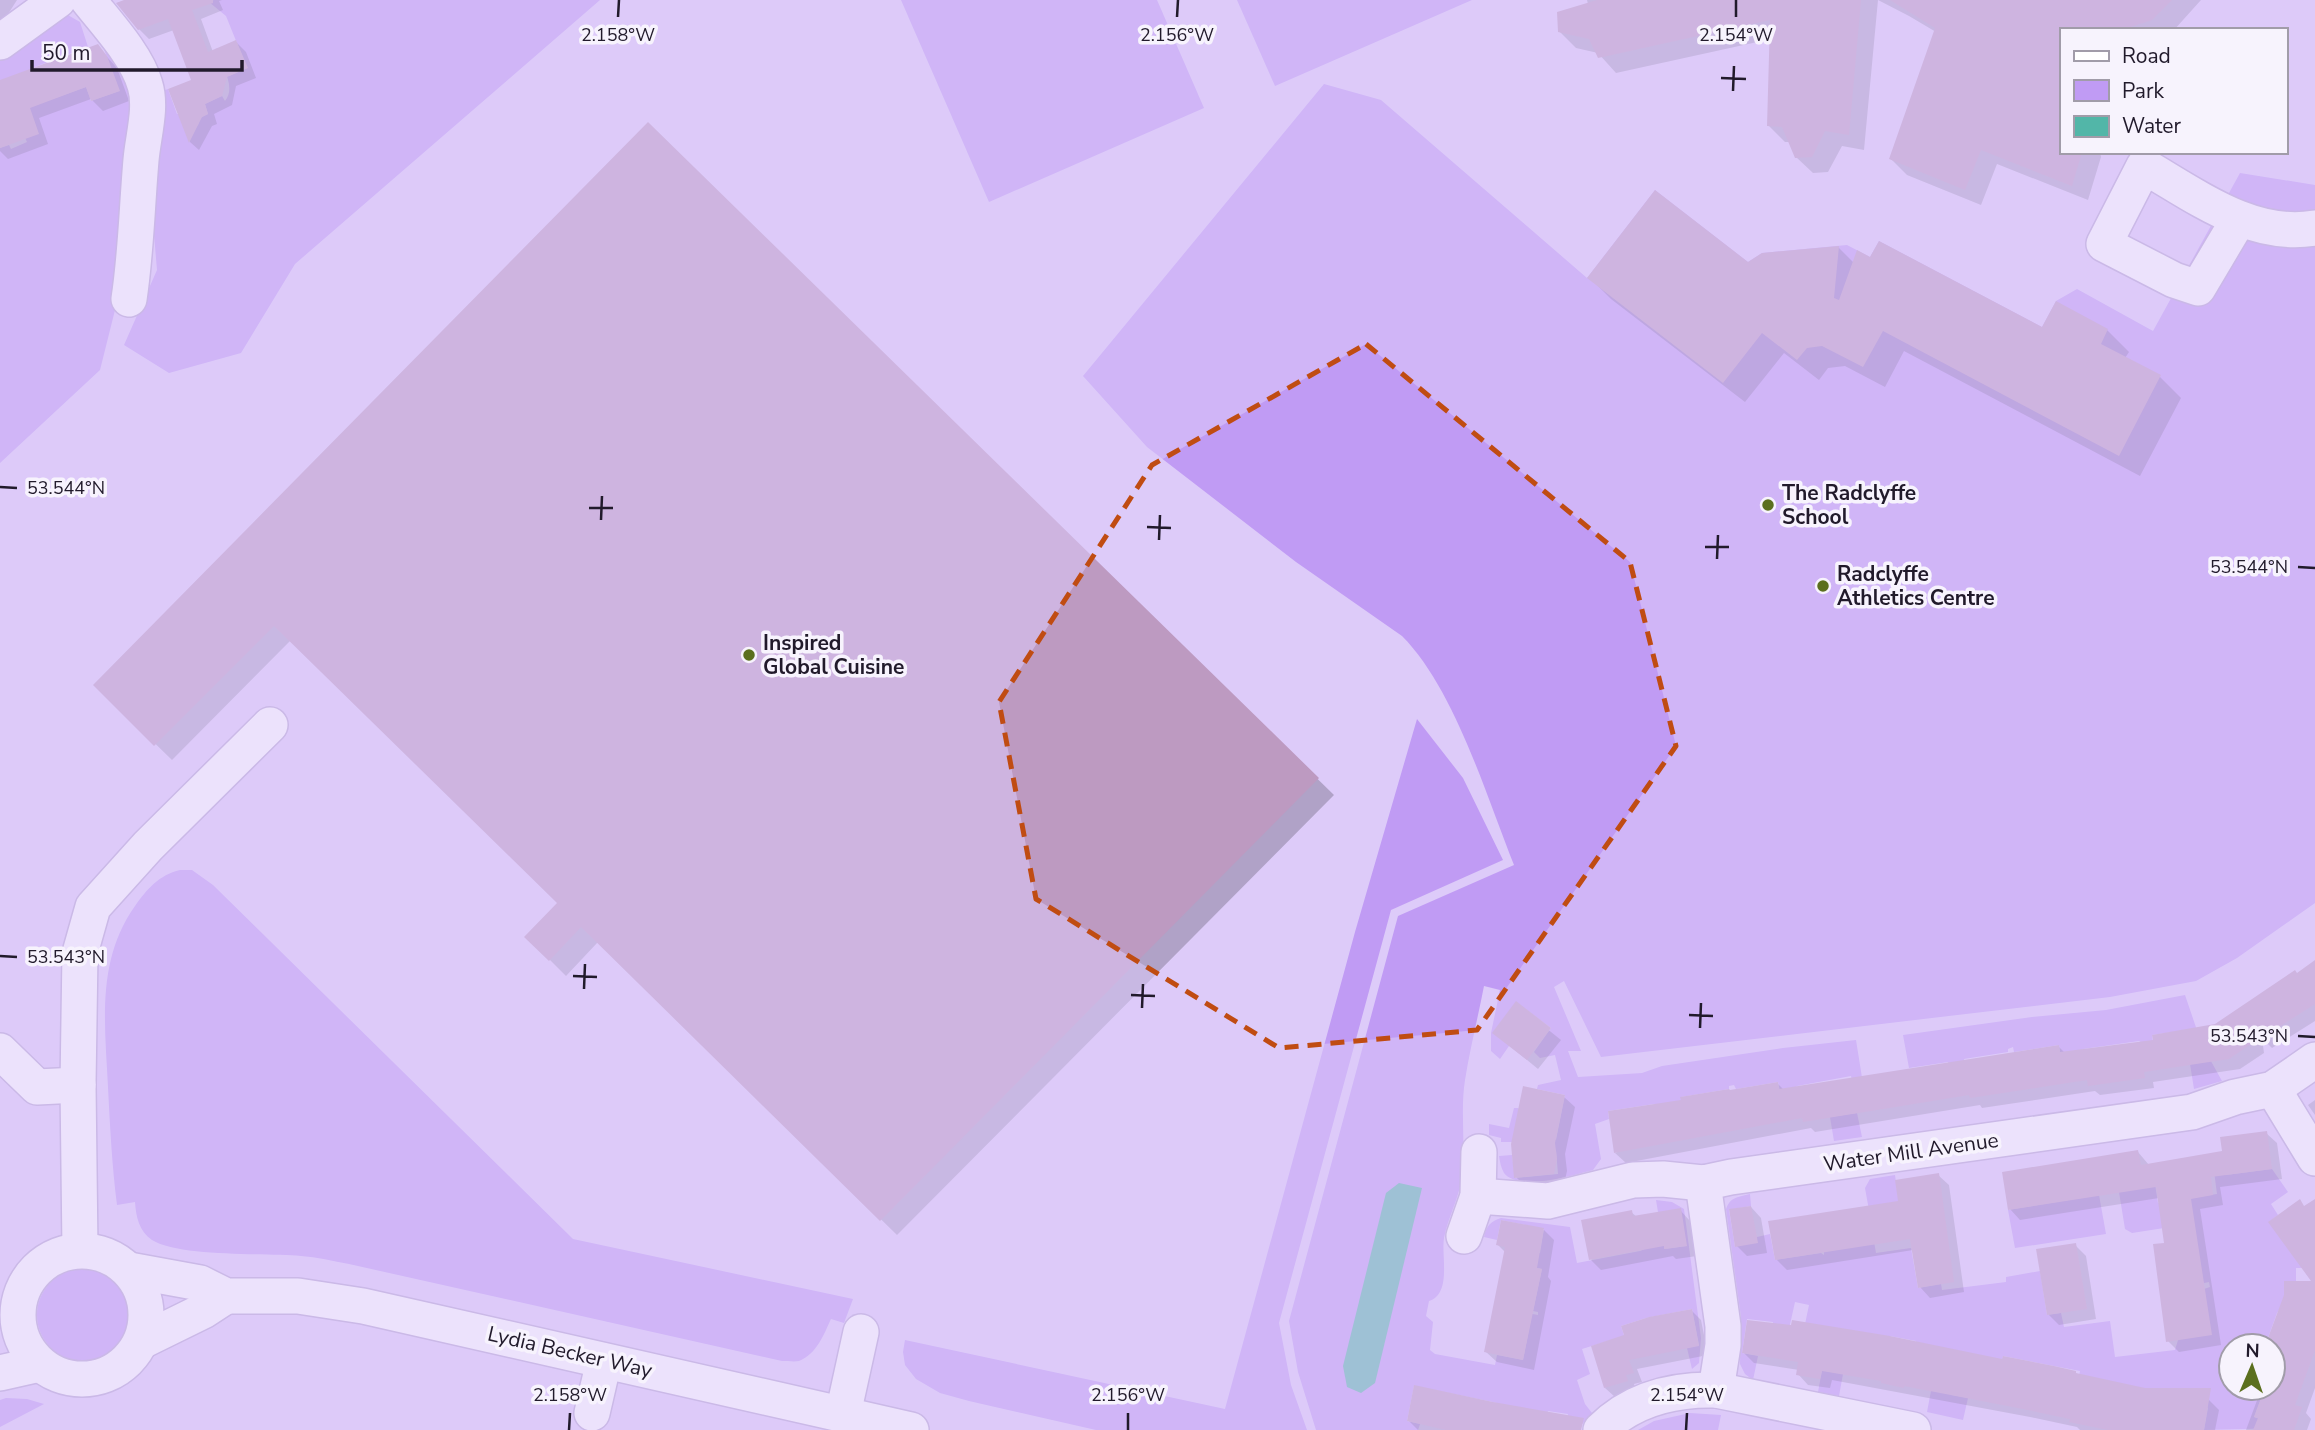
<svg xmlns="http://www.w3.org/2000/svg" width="2315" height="1430" viewBox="0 0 2315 1430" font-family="'Nunito Sans',sans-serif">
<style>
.green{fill:#c09bf4}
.water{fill:#52b6a8}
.shadow{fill:#0003}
.building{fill:#bd9ac1}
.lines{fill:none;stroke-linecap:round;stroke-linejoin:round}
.minor-casing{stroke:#b5a4d1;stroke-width:38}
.minor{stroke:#fff;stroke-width:35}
.marked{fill:none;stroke:#c04c12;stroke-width:5;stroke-dasharray:14 9;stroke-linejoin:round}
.ticks{fill:none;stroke:#211a2b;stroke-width:2.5}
.poi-dot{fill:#5b6f1e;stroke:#f7f3fd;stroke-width:2.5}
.labels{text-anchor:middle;stroke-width:7;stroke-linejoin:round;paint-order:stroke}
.poi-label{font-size:21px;font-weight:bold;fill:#211a2b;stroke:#f7f3fd;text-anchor:start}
.street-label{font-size:21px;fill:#211a2b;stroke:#f7f3fd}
.ticks-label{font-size:18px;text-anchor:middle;fill:#211a2b;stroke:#f7f3fd;stroke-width:7;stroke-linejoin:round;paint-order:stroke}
</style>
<rect width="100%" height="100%" fill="#ddcbf9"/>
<g class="green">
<path d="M 214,0 L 600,0 L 295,264 L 241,353 L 169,373 L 124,345 L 157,270 L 149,175 L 159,92 L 168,89 L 177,114 L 179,114 L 188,129 L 198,125 L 200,118 L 208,114 L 205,104 L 222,96 L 225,101 C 237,87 221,64 215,49 L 218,48 L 229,76 L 247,68 L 226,16 L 209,2 Z"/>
<polygon points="901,0 1157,0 1204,108 989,202"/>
<polygon points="1237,0 1472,0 1275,86"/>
<polygon points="66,14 80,22 88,47 32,68 44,102 86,87 91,101 119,91 104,49 116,53 137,87 121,286 100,370 0,463 0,148 9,145 11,149 27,142 0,80 0,53"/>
<path d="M 1324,84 L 1381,100 L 1587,278 L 1655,190 L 1748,262 L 1762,253 L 1847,245 L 1870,257 L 1879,241 L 2042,327 L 2056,301 L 2077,289 L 2153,331 L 2240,173 L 2315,185 L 2315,903 L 2237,958 L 2196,981 L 2110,997 L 1601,1057 L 1564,981 L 1554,987 L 1581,1051 L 1568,1051 L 1578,1077 L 1642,1073 L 1662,1066 L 1783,1048 L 1856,1040 L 1864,1090 L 1854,1091 L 1851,1076 L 1797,1086 L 1782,1101 L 1778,1082 L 1736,1089 L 1734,1085 L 1729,1086 L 1729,1089 L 1681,1097 L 1683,1114 L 1654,1104 L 1608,1111 L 1609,1119 L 1595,1124 L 1601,1159 L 1593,1170 C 1573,1175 1519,1192 1504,1173 C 1501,1168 1500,1162 1499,1156 L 1512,1155 L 1515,1178 L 1558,1174 L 1556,1150 L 1543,1142 L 1501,1142 L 1501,1138 L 1489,1135 L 1489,1124 L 1509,1128 L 1514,1108 L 1518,1108 L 1556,1140 L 1565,1095 L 1537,1089 L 1538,1085 L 1561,1080 L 1555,1055 L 1540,1058 L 1534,1052 L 1551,1028 L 1516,1002 L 1509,1046 L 1500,1059 L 1491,1051 L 1491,1033 L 1500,990 L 1484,986 C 1478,1017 1470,1049 1465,1080 C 1460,1112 1466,1145 1462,1176 C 1459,1199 1448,1217 1444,1238 C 1441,1255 1452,1294 1429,1301 L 1426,1316 L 1433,1322 L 1430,1350 L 1435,1354 L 1495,1365 L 1497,1355 L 1523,1360 L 1532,1314 L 1538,1315 L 1538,1312 L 1533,1311 L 1542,1269 L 1523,1265 L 1526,1251 L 1540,1253 L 1544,1229 L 1501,1220 L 1497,1240 L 1484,1237 C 1486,1226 1491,1221 1501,1218 L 1570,1227 L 1577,1263 L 1640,1251 L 1663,1241 L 1665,1249 L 1687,1246 L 1658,1212 L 1656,1200 L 1672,1202 L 1684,1209 L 1701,1338 L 1699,1363 L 1692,1369 L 1687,1348 L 1699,1345 L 1692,1309 L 1646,1318 L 1621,1326 L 1630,1354 L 1621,1337 L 1582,1349 L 1590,1374 L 1577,1380 L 1585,1404 L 1592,1413 L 1577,1430 L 1565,1430 L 1568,1414 L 1548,1411 L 1545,1421 L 1493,1402 L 1414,1386 L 1407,1421 L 1420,1424 L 1418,1430 L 1316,1430 L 1298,1372 L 1289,1321 L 1398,916 L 1514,865 C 1486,795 1454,688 1402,636 L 1296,562 L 1147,447 L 1083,376 Z"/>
<polygon points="1417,719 1463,778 1503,860 1391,910 1279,1323 1291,1385 1307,1430 1096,1430 969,1401 940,1393 916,1379 905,1365 903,1352 905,1340 1225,1409 1355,932"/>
<path d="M 180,870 L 192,870 L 213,885 L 573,1239 L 853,1299 L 844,1323 L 831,1319 C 824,1334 817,1354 799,1361 C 795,1362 787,1361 782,1361 L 349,1264 C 333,1261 317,1257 301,1256 C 266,1253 179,1257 152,1240 C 139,1231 136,1217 135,1202 L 117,1205 C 112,1166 110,1126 108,1087 C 105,1024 96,961 135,906 C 147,889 159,875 180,870 Z"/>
<polygon points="2185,995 2202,1045 2222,1081 2194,1089 2190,1064 2173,1032 2152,1035 2154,1049 2139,1041 2083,1049 2062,1064 2059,1045 2014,1052 2013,1047 2008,1049 2008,1052 1964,1059 1966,1071 1950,1073 1948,1062 1909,1068 1903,1035 2032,1017 2106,1010"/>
<polygon points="1857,1113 1862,1137 1834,1141 1830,1117"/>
<path d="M 2272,1169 L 2288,1192 L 2271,1204 L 2278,1215 L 2269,1222 L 2315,1268 L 2296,1268 L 2296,1281 L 2284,1281 L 2284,1302 L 2277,1313 L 2265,1346 L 2231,1346 L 2231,1388 L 2250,1388 L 2263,1393 L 2254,1417 L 2283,1428 L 2204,1430 L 2208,1408 L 2078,1381 L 2080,1371 L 2003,1356 L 2001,1365 L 1952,1395 L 1968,1398 L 1963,1420 L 1927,1412 L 1931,1391 L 1915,1352 L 1916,1341 L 1890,1336 L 1843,1374 L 1839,1396 L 1818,1392 L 1828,1339 L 1804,1329 L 1809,1305 L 1795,1302 L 1789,1329 L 1772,1331 L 1773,1322 L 1747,1319 L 1742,1353 L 1758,1356 L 1753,1380 L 1745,1374 L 1740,1364 L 1741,1317 L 1726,1209 C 1730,1197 1738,1197 1750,1194 L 1751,1206 L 1729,1210 L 1735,1247 L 1757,1237 L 1770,1234 L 1775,1260 L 1821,1253 L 1824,1255 L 1824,1252 L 1870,1216 L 1865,1188 L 1870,1179 L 1895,1175 L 1902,1225 L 1872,1230 L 1876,1253 L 1911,1248 L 1918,1288 L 1941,1284 L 1942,1290 L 2006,1282 L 2006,1277 L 2040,1271 L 2047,1315 L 2061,1313 L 2064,1327 L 2110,1321 L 2115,1357 L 2175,1350 L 2178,1340 L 2204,1289 L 2210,1287 L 2209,1282 L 2204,1283 L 2164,1228 L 2132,1233 L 2125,1229 L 2119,1192 L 2154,1178 L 2158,1203 L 2217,1194 L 2214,1171 L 2226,1175 Z"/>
<polygon points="2099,1195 2106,1234 2015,1248 2008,1210"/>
<circle cx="83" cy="1315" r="46"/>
<polygon points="6,1398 27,1399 44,1404 0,1427 0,1400"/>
<polygon points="1690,1413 1721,1415 1718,1430 1638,1430 1654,1421"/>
</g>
<polygon class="water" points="1399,1183 1422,1188 1375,1383 1361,1393 1347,1387 1343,1366 1386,1193"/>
<g class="shadow">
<polygon points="0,0 17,0 3,22 0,20"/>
<polygon points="129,0 222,0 219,1 223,10 201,19 213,52 236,42 246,52 256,78 236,86 232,105 214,114 217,124 212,126 199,150 190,142 182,117 193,81 174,30 149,39 139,29"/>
<polygon points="1587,0 2201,0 2174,30 2061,30 2061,152 2100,152 2101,157 2088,200 1997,164 1981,205 1907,175 1891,159 1936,32 1909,16 1878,0 1864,150 1842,146 1828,172 1813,173 1796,157 1790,142 1785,142 1769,126 1771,39 1616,73 1598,53 1576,48 1559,31 1588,4"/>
<polygon points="97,46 117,68 129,101 103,111 91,99 39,118 48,144 8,159 0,151 0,82"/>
<polygon points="648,124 1334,795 897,1235 598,942 566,976 543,953 559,903 291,640 172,760 95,685"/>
<polygon points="1838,247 1854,263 2043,329 2057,304 2107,330 2129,352 2125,358 2160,377 2181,398 2140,476 1904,351 1885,387 1845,366 1828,368 1819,380 1784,353 1745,402 1611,299 1590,278 1748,264"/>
<polygon points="2315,962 2315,1021 2272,1048 2262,1038 2264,1053 2240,1069 2153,1082 2154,1088 2100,1095 2095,1091 1982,1108 1980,1105 1815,1132 1811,1128 1626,1163 1615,1153 1778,1084 1784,1090 2059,1047 2065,1053 2155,1041 2216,1026"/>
<polygon points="1516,1004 1561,1040 1538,1069 1494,1033"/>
<polygon points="1564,1097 1575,1107 1565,1154 1567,1171 1564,1184 1527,1188 1516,1177"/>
<polygon points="2315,1100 2315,1115 2308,1105"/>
<polygon points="2266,1133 2277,1143 2282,1179 2220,1187 2223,1205 2200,1209 2221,1345 2179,1352 2168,1341 2166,1244 2159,1198 2020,1220 2010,1209 2138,1152 2149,1165 2224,1153"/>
<polygon points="1938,1175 1949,1185 1964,1292 1930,1298 1920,1287 1913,1250 1787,1270 1776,1259 1900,1202"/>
<polygon points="1751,1207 1761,1218 1767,1253 1747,1256 1737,1246"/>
<polygon points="1680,1210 1690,1221 1697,1256 1676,1259 1673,1256 1601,1270 1591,1260 1631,1212 1637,1217"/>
<polygon points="1544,1230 1554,1240 1548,1277 1551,1281 1534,1370 1497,1362 1486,1352 1506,1253 1498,1245"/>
<polygon points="2075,1245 2086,1256 2096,1319 2059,1325 2048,1314"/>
<polygon points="2315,1282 2315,1388 2306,1413 2311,1419 2307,1430 2246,1430 2259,1395 2252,1388 2273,1388 2273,1346 2267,1346 2286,1295"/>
<polygon points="1692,1311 1701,1320 1708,1355 1637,1369 1642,1382 1634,1384 1636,1390 1615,1397 1605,1388 1626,1337"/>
<polygon points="1744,1353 2004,1361 2075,1372 2079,1376 2171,1395 2209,1400 2219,1410 2215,1430 2080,1430 2077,1427 2035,1418 1832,1380 1830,1388 1808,1385 1798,1374 1799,1370 1754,1363"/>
<polygon points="1409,1421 1577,1430 1418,1430"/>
</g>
<g class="building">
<polygon points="124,0 213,0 213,3 192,10 208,52 236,40 248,68 227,77 222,96 205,104 208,114 202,117 189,143 168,89 191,80 168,19 138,30 116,3"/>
<polygon points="1597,0 1861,0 1849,135 1825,131 1812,157 1795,158 1782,127 1767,126 1770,20 1598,58 1589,39 1558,32 1557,12"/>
<polygon points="1890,0 2172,0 2152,20 2121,30 2061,30 2061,152 2082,152 2072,186 1981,150 1965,190 1889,159 1935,28"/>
<polygon points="98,44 107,56 120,91 91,101 86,87 30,108 39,134 0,148 0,80"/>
<polygon points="648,122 1319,778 880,1221 581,927 549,961 524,937 557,903 274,626 154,746 93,685"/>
<polygon points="1655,190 1748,262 1762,253 1839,246 1834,298 1839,300 1857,250 1870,257 1879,241 2042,327 2056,301 2108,329 2101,344 2161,375 2119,456 1883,331 1863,367 1822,346 1807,348 1797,360 1762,333 1723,383 1587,278"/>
<polygon points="2315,960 2315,1004 2260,1039 2252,1027 2254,1042 2229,1059 2144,1072 2145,1078 2088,1086 2087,1080 1970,1098 1969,1095 1803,1122 1802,1118 1614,1153 1608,1111 1681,1100 1680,1097 1729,1089 1730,1090 1778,1082 1779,1089 2059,1045 2060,1052 2153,1040 2152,1035 2215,1024 2295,970 2297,973"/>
<polygon points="1516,1001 1551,1028 1527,1060 1492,1033"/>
<polygon points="1523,1086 1565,1095 1555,1143 1557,1159 1554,1174 1514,1178 1511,1144"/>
<polygon points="2267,1131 2272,1169 2211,1177 2213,1195 2191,1199 2212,1335 2166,1342 2153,1244 2164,1243 2156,1187 2008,1210 2002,1172 2138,1150 2141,1165 2222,1151 2220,1137"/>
<polygon points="1939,1173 1954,1282 1918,1288 1910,1239 1775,1260 1768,1221 1898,1201 1895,1180"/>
<polygon points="2300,1199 2304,1206 2315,1199 2315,1350 2295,1405 2302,1407 2294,1430 2253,1430 2258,1418 2254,1417 2263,1393 2250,1388 2273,1388 2273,1346 2265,1346 2284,1295 2284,1281 2311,1281 2268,1222"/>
<polygon points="1751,1206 1758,1243 1735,1247 1729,1209"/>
<polygon points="1681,1208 1687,1246 1664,1249 1664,1246 1589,1260 1581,1220 1632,1210 1633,1216"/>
<polygon points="1501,1220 1544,1228 1537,1268 1542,1269 1523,1360 1484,1352 1505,1247 1496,1245"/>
<polygon points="2076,1243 2087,1309 2047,1315 2036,1249"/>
<polygon points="1692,1309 1699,1346 1629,1360 1634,1373 1626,1375 1628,1381 1604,1388 1591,1346 1624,1335 1621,1326 1649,1317"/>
<polygon points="1747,1320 1791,1325 1792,1320 1890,1336 2002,1359 2003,1356 2054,1366 2076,1371 2076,1373 2145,1388 2211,1388 2204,1430 2108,1430 2069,1422 2070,1419 2023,1409 1904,1386 1904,1388 1881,1383 1881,1381 1822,1371 1820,1379 1796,1375 1798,1362 1742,1353"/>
<polygon points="1414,1385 1493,1402 1584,1418 1581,1430 1446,1430 1407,1421"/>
</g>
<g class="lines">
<g class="minor-casing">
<g id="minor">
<path d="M 88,0 C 107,24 137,56 145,85 C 152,108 143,136 141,160 C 137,206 136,253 129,299"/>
<polyline points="0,42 58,0"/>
<path d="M 2239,219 L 2198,288 L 2174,280 L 2104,244 L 2144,166 C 2196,196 2252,239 2315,228"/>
<polyline points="0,1051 37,1087 78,1085"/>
<polyline points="2273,1089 2315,1158"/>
<polyline points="1703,1183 1723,1326 1723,1345 1716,1390"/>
<polyline points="1478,1196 1548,1201 1633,1180 1663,1179 1703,1183 1731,1177 2192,1112 2235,1097 2273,1089 2315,1060"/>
<polyline points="1464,1236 1478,1196 1479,1152"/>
<polyline points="80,1250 78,1085 80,953 93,907 148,846 270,725"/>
<circle cx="82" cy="1315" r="64"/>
<polyline points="129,1270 200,1283 226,1296 298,1296 363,1306 911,1430"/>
<polyline points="142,1341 203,1311 226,1296"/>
<polyline points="0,1373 40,1364"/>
<polyline points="592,1413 604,1361"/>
<polyline points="843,1414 861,1332"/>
<path d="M 1601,1430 C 1632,1399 1674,1389 1716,1390 L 1913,1430"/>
</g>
</g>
<use href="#minor" class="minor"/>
</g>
<path d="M0 0H2315V1430H0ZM 1366,344 L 1630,562 L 1676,746 L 1477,1030 L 1279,1048 L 1036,899 L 999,702 L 1152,465 Z" fill="#ddcbf9" fill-opacity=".55" fill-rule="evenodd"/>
<path class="marked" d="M 1366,344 L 1630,562 L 1676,746 L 1477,1030 L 1279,1048 L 1036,899 L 999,702 L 1152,465 Z"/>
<path class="ticks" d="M 618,17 L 619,0M 1177,17 L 1178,0M 1736,17 L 1736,0M 1721,78 L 1746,79M 1733,91 L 1734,66M 0,487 L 17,488M 589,508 L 613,508M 601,520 L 602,496M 1147,527 L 1171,528M 1159,540 L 1160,515M 1705,547 L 1729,547M 1717,559 L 1718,535M 2298,567 L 2315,568M 0,956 L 17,957M 573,976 L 597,977M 584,989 L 585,964M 1131,995 L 1155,996M 1142,1008 L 1143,984M 1689,1015 L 1713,1016M 1700,1028 L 1701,1003M 2298,1036 L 2315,1037M 569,1430 L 570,1413M 1128,1430 L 1128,1413M 1686,1430 L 1687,1413"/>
<g class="poi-dot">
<circle cx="1768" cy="505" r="7"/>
<circle cx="1823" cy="586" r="7"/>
<circle cx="749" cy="655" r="7"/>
</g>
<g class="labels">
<g class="poi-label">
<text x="1782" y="500">The Radclyffe<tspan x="1782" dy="24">School</tspan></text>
<text x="1837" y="581">Radclyffe<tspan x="1837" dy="24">Athletics Centre</tspan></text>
<text x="763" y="650">Inspired<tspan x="763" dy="24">Global Cuisine</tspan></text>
</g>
<g class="street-label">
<text transform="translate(1911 1152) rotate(-8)" y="7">Water Mill Avenue</text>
<text transform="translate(570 1352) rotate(13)" y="7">Lydia Becker Way</text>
</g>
</g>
<g class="ticks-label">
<text x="618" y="41">2.158°W</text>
<text x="1177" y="41">2.156°W</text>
<text x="1736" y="41">2.154°W</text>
<text x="66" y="494">53.544°N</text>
<text x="2249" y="573">53.544°N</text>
<text x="66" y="963">53.543°N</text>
<text x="2249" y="1042">53.543°N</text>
<text x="570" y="1401">2.158°W</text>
<text x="1128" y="1401">2.156°W</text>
<text x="1687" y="1401">2.154°W</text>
</g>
<rect x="2060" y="28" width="228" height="126" fill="#f7f3fd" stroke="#a19ca9" stroke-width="2"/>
<rect x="2074" y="51" width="35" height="10" fill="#ffffff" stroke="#a19ca9" stroke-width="2"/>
<text x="2122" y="63" font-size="21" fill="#211a2b">Road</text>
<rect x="2074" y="80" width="35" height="21" fill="#c09bf4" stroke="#a19ca9" stroke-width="2"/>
<text x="2122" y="98" font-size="21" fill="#211a2b">Park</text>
<rect x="2074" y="116" width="35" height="21" fill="#52b6a8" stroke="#a19ca9" stroke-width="2"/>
<text x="2122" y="133" font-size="21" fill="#211a2b">Water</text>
<g transform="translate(2252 1367) rotate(2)"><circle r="33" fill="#f7f3fd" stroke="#a19ca9" stroke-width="2"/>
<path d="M0-5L12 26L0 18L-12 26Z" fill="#5b6f1e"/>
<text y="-10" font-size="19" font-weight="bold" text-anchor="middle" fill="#211a2b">N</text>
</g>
<path d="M32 60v10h210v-10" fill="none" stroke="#211a2b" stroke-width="3.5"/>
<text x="42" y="60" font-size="21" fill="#211a2b" stroke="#f7f3fd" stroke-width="5" paint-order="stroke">50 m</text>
</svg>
